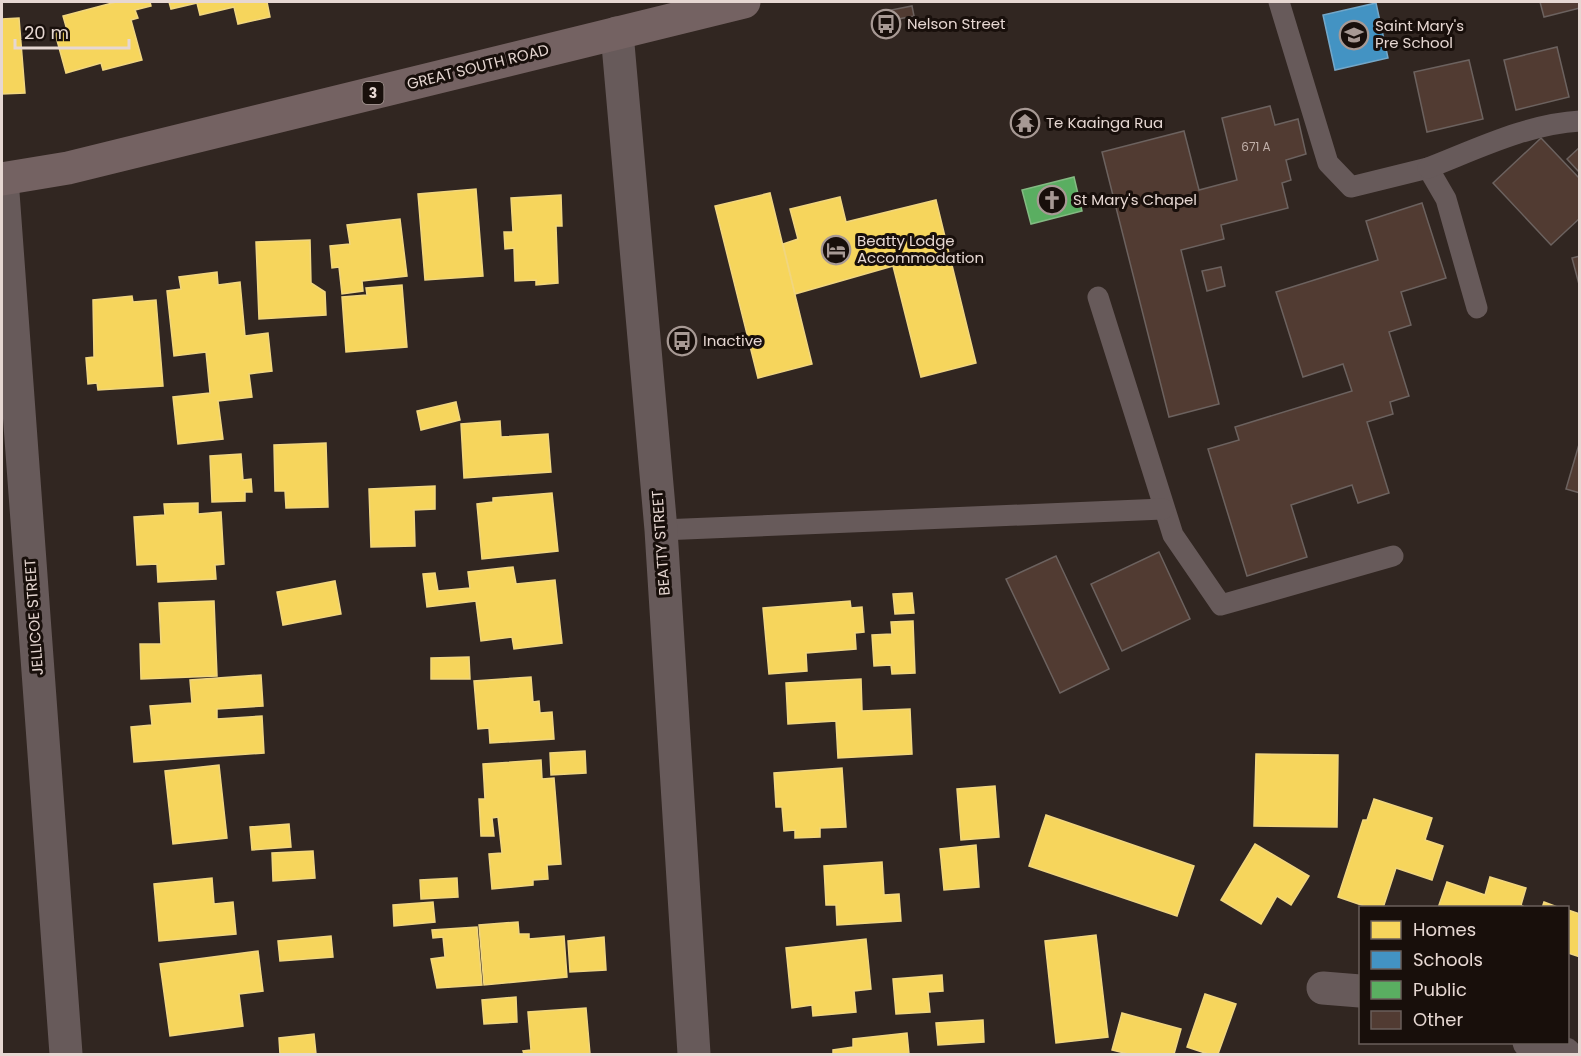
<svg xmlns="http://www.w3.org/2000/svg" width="1581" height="1056" viewBox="0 0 1581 1056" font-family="Poppins,sans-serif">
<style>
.homes{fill:#f6d55c;stroke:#f1d67f;stroke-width:1.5}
.schools{fill:#4393c3;stroke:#74a7c8;stroke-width:1.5}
.public{fill:#5aae61;stroke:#84ba83;stroke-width:1.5}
.building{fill:#513b32;stroke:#6c625f;stroke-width:1.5}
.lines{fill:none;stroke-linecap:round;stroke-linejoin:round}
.service{stroke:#675a5a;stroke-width:21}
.minor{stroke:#675a5a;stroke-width:33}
.primary{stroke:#746262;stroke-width:33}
.labels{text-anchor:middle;stroke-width:6;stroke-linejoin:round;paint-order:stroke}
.number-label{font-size:12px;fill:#c1b0aa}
.shield{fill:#180f0b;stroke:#a89b96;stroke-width:1.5}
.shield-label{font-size:14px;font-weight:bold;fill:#e6d7d2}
.poi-label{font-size:15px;fill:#e6d7d2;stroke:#180f0b;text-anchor:start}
.street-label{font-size:15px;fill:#e6d7d2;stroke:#180f0b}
</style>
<rect width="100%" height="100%" fill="#312621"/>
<g class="homes">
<polygon points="116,2 150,2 151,6 135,10 138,18 131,20 142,60 103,70 101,63 66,73 55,33 67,30 63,16"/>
<polygon points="169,2 267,2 270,17 238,24 234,7 200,15 197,3 171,9"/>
<polygon points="19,18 25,93 2,94 2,19"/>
<polygon points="476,189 483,276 425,280 418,194"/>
<polygon points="770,193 812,364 758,378 715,206"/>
<polygon points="561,195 562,226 556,226 558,283 536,285 536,280 515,281 514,248 505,249 504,232 513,232 511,198"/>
<polygon points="840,197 846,222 936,200 976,363 921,377 893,266 795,294 783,244 798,239 790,209"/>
<polygon points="400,219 407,276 362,281 363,291 342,294 339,267 332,268 330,246 350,244 347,225"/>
<polygon points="310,240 311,283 325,292 326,315 259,319 256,242"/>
<polygon points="217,272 218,285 240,282 245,336 268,333 272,371 249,374 252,397 218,401 223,439 178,444 173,397 210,393 206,352 174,356 167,291 181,289 179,277"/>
<polygon points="402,285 407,347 346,352 342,297 367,295 366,288"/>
<polygon points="132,296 133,302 156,300 163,386 98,390 97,383 88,384 86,358 94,357 93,300"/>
<polygon points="456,402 460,420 421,430 417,411"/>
<polygon points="500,421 501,437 548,434 551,472 464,478 461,424"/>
<polygon points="326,443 328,507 286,508 285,491 275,491 274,445"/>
<polygon points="241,454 243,480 251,479 252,492 245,492 245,501 212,502 210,456"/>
<polygon points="435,486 435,509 414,510 415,546 371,547 369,489"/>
<polygon points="552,493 558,551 482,559 477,504 493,502 493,498"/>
<polygon points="198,503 198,514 221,512 224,564 215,565 216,579 158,582 157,564 137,565 134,517 165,515 164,504"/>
<polygon points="513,567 516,584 555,580 562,643 514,649 512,637 481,641 476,601 427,607 423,574 435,573 438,591 470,588 468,572"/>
<polygon points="335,581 341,614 283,625 277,592"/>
<polygon points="912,593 914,613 895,614 893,594"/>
<polygon points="214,601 217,676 141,679 140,644 161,644 159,603"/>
<polygon points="850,601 851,608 862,607 864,632 855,633 856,649 806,653 807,671 769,674 763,608"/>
<polygon points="913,621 915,673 892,674 891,665 874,666 872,635 892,634 891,622"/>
<polygon points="469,657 470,679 431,679 431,658"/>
<polygon points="261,675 263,706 217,709 217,719 262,716 264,753 134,762 131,727 152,725 150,706 192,703 190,680"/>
<polygon points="531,677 533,702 539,701 540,713 552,712 554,739 490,743 489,728 478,729 474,681"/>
<polygon points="861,679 862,711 910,709 912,754 838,758 836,721 788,724 786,683"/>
<polygon points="585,751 586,773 551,775 550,753"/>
<polygon points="1256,754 1338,755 1337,827 1254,826"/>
<polygon points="541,760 542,779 554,778 561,864 547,865 548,879 533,880 533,885 492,889 489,854 502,853 498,817 492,818 494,836 481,836 479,799 485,799 483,764"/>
<polygon points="219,765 227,838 173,844 165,771"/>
<polygon points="842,768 846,827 820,828 820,837 795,838 795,830 784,831 782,807 776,807 774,773"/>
<polygon points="995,786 999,837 961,840 957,789"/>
<polygon points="1374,799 1432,818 1425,840 1443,846 1432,880 1396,868 1383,908 1370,908 1338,897 1363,820 1367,820"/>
<polygon points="1046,815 1194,866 1177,916 1029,866"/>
<polygon points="289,824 291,847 252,850 250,827"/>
<polygon points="1255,844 1309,876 1291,905 1277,896 1261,924 1221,900"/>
<polygon points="976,845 979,887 944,890 940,849"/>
<polygon points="313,851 315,878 273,881 272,853"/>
<polygon points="882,862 884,895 899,894 901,921 837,925 836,905 826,905 824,866"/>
<polygon points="1490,877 1526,888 1521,905 1526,908 1438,908 1447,882 1485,895"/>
<polygon points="212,878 214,904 233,902 236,934 159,941 154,884"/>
<polygon points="457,878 458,897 421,899 420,880"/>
<polygon points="433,902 435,922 394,926 393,905"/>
<polygon points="1544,902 1560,908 1542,908"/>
<polygon points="1568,910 1580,914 1580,957 1568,953"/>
<polygon points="518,922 519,934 529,934 529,939 564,936 567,977 484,985 479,925"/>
<polygon points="477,927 482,985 437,988 431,959 445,957 443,937 433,938 432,930"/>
<polygon points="1096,935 1108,1037 1056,1043 1045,941"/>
<polygon points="331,936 333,957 280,961 278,941"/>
<polygon points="604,937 606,970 570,972 568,941"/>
<polygon points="866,939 871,989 854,991 856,1012 813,1016 812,1005 792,1008 786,948"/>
<polygon points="258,951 263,991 239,994 243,1026 170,1036 160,964"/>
<polygon points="942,975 943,991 928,992 930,1012 896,1014 893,979"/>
<polygon points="1205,994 1236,1004 1218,1054 1208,1054 1187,1047"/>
<polygon points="516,997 517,1022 484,1024 482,1000"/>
<polygon points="586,1008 590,1054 524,1054 523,1051 531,1050 528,1012"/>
<polygon points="1122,1013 1181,1029 1174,1054 1128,1054 1112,1050"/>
<polygon points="983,1020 984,1042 938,1045 936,1023"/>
<polygon points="907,1033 909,1054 833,1054 833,1050 853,1047 853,1039"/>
<polygon points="314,1034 316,1054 280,1054 279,1038"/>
</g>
<polygon class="schools" points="1376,3 1388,58 1335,70 1323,15"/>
<polygon class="public" points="1074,177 1082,211 1031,224 1022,190"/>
<g class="building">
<polygon points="1540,2 1580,2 1580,8 1544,17"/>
<polygon points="912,6 914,16 893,20 891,10"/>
<polygon points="1557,47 1569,97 1516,110 1504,60"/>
<polygon points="1469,60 1483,119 1427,132 1414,72"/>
<polygon points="1270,106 1275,125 1298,119 1306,154 1286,160 1291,180 1282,183 1288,208 1221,225 1224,239 1181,250 1219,404 1169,417 1102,152 1184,131 1199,190 1237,180 1222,118"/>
<polygon points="1541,138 1580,179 1580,218 1551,245 1493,183"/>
<polygon points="1580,147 1580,173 1567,159"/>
<polygon points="1422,203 1446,278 1401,292 1411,325 1389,332 1409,396 1390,402 1393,414 1367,422 1389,493 1358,503 1352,485 1291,505 1307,557 1247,576 1208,449 1239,440 1235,427 1352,391 1343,364 1303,377 1276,292 1378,260 1366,221"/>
<polygon points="1580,256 1580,288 1572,258"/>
<polygon points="1221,267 1225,286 1207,291 1202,271"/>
<polygon points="1580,441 1580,493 1566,489"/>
<polygon points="1159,552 1190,619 1122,651 1091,584"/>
<polygon points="1056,556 1109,669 1060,693 1006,579"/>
</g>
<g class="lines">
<g class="service">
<polyline points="1279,2 1328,163 1351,187 1428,168 1446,199 1477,308"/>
<path d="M 1428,168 C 1477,149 1527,124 1580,121"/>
<polyline points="1098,297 1173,535 1221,605 1393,556"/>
<polyline points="661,530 1163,509"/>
</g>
<g class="minor">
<polyline points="617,33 661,530 694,1054"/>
<polyline points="2,179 66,1054"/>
<polyline points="1323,988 1360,991"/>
<polyline points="1529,1042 1565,1054"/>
</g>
<polyline class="primary" points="2,179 68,168 744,2"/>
</g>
<defs>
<g id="bus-ring" transform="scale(1.5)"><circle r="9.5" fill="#180f0b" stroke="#a79994" stroke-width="1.5"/><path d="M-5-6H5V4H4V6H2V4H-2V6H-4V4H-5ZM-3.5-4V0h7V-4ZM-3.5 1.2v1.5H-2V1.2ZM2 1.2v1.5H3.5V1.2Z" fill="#a79994"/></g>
<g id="school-ring" transform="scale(1.5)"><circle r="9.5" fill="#180f0b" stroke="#a79994" stroke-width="1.5"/><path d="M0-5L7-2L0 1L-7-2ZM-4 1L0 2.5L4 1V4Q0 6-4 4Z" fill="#a79994"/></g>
<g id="temple-ring" transform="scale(1.5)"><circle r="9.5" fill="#180f0b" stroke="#a79994" stroke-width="1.5"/><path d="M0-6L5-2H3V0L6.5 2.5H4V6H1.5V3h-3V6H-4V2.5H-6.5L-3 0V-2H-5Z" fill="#a79994"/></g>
<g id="church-ring" transform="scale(1.5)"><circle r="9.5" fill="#180f0b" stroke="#a79994" stroke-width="1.5"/><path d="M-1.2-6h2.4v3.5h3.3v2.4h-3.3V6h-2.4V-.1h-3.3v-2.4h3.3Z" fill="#a79994"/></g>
<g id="hotel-ring" transform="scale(1.5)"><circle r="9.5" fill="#180f0b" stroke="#a79994" stroke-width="1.5"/><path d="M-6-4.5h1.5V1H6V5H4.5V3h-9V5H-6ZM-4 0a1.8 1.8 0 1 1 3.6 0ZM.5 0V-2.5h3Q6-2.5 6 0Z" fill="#a79994"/></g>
</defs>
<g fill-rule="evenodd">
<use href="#bus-ring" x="886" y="24"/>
<use href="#school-ring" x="1354" y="35"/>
<use href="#temple-ring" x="1025" y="123"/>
<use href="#church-ring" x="1052" y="200"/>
<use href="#hotel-ring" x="836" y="250"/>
<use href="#bus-ring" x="682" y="341"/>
</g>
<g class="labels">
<g class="number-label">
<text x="1256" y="151">671 A</text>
</g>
<rect class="shield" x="362.5" y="82" width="21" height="22" rx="4.5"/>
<g class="shield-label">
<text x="373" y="98">3</text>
</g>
<g class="poi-label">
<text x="907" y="29">Nelson Street</text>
<text x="1375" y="31">Saint Mary's<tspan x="1375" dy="17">Pre School</tspan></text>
<text x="1046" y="128">Te Kaainga Rua</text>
<text x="1073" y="205">St Mary's Chapel</text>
<text x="857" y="246">Beatty Lodge<tspan x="857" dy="17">Accommodation</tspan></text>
<text x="703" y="346">Inactive</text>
</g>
<g class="street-label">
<text transform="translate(478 67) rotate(-14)" y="5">GREAT SOUTH ROAD</text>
<text transform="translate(661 543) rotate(-94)" y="5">BEATTY STREET</text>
<text transform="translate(34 617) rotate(-94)" y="5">JELLICOE STREET</text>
</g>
</g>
<rect width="1581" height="1056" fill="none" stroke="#e6d7d2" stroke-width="6"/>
<rect x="1359" y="906" width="210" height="138" fill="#180f0b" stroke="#6a5f5b" stroke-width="1.5"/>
<rect x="1371" y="921" width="30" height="18" fill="#f6d55c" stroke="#6a5f5b" stroke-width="1.5"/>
<text x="1413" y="936" font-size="18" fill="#e6d7d2">Homes</text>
<rect x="1371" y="951" width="30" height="18" fill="#4393c3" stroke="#6a5f5b" stroke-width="1.5"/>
<text x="1413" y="966" font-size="18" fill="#e6d7d2">Schools</text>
<rect x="1371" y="981" width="30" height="18" fill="#5aae61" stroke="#6a5f5b" stroke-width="1.5"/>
<text x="1413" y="996" font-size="18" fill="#e6d7d2">Public</text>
<rect x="1371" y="1011" width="30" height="18" fill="#513b32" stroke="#6a5f5b" stroke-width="1.5"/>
<text x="1413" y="1026" font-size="18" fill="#e6d7d2">Other</text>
<path d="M15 39v9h114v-9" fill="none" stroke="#e6d7d2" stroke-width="3"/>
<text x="24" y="39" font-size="18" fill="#e6d7d2" stroke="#180f0b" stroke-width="4.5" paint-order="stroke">20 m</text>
</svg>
